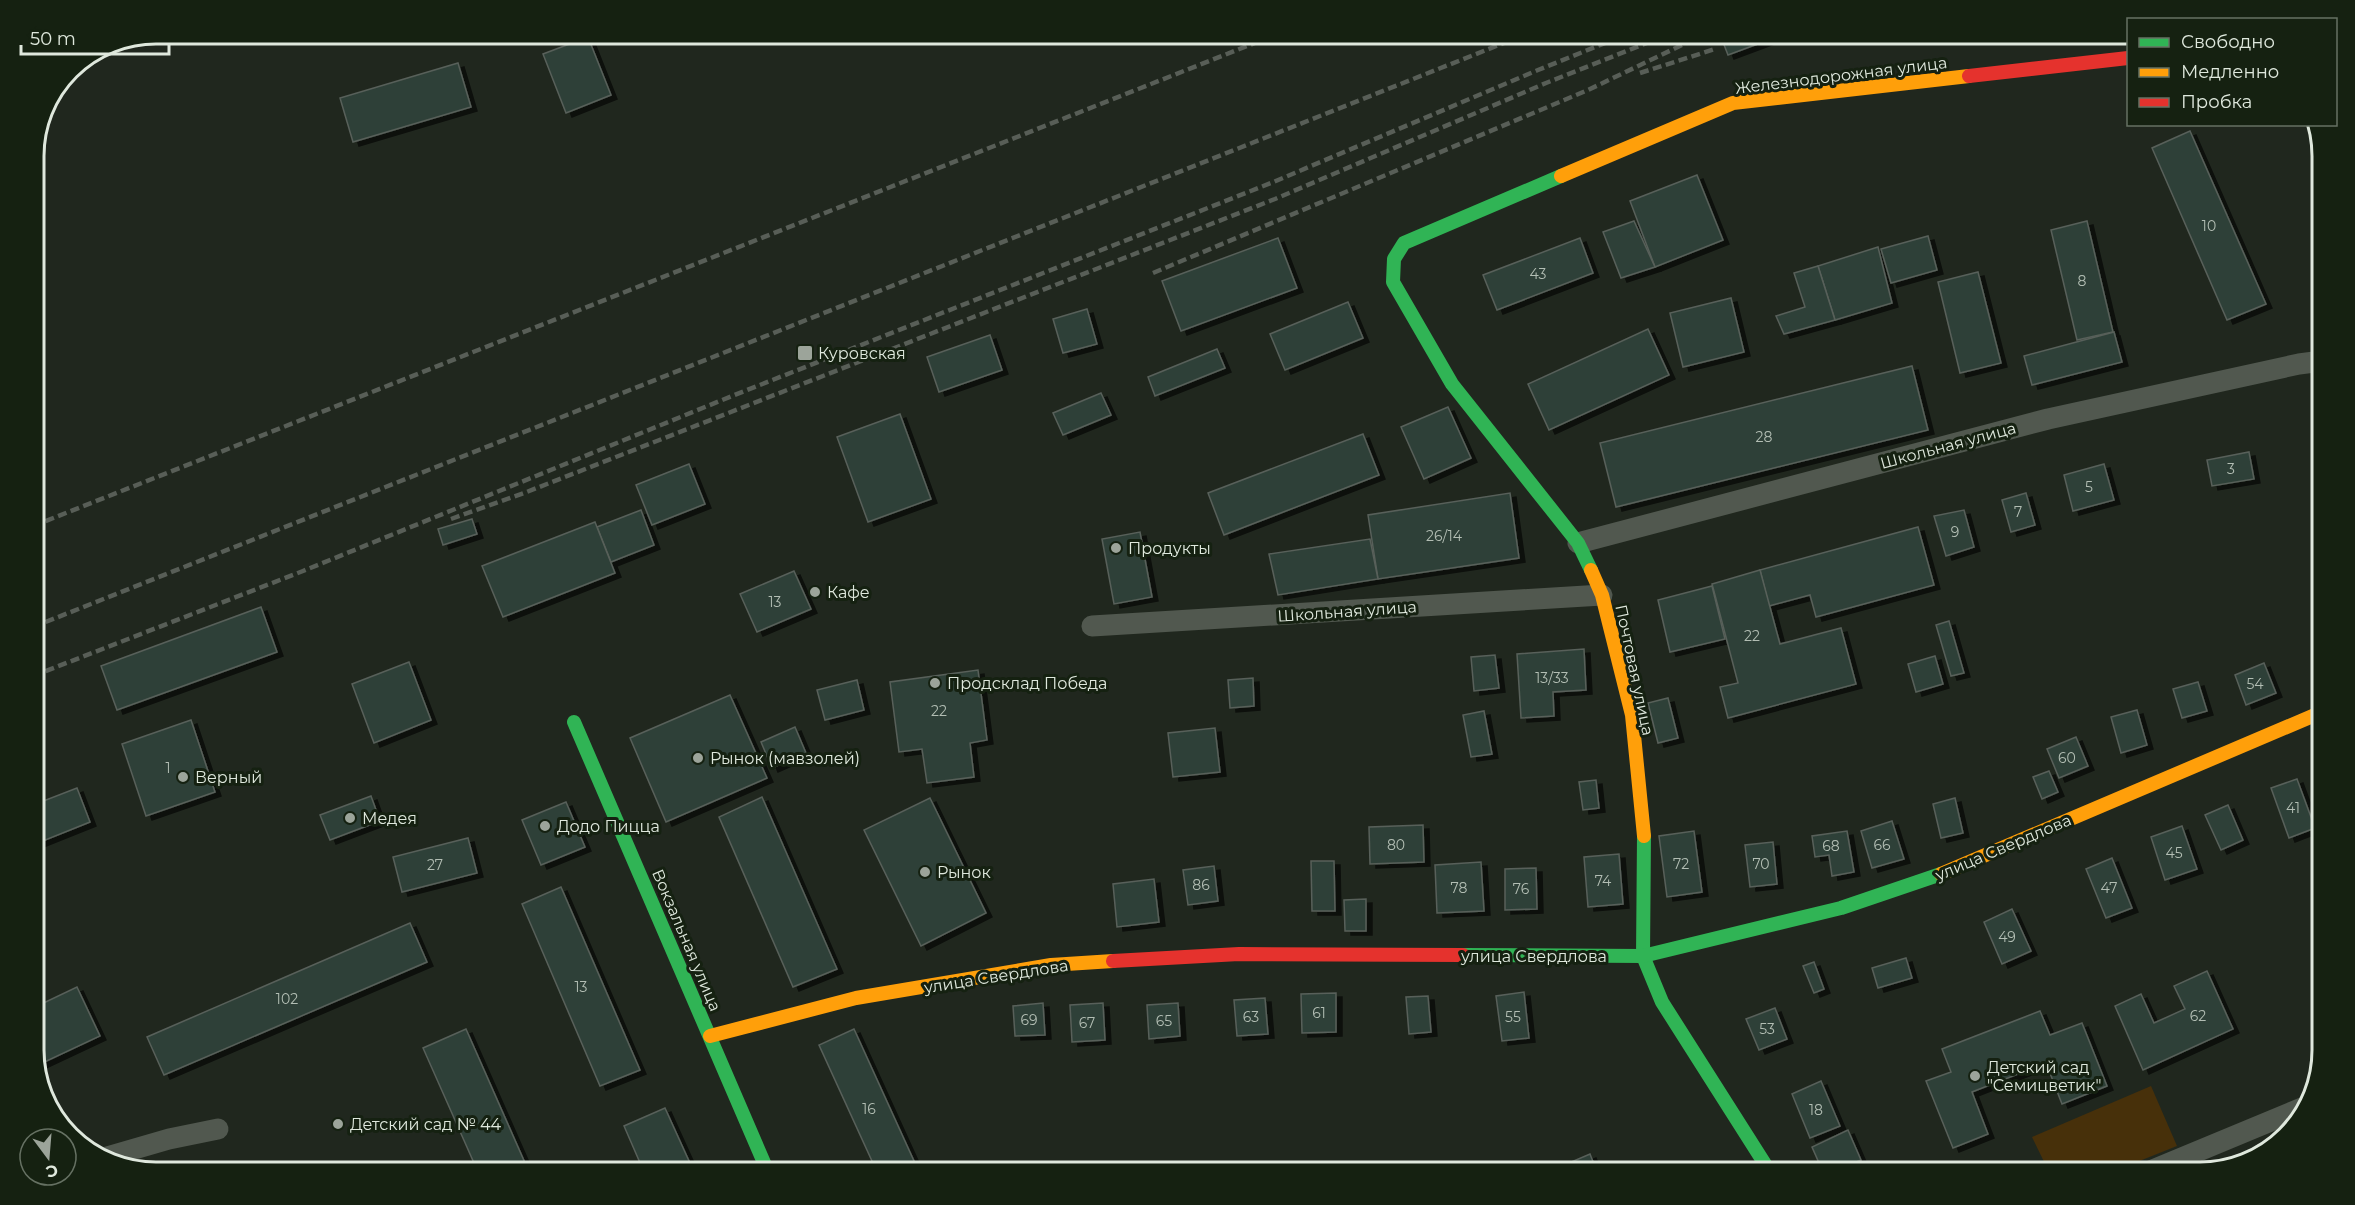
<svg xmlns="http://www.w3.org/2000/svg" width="2355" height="1205" viewBox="0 0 2355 1205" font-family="Montserrat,sans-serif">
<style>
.green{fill:#47300a}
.building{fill:#2f4139;stroke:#58605a;stroke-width:1.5;filter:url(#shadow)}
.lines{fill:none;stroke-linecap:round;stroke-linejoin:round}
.street{stroke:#51584f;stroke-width:21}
.fast{stroke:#30b455;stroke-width:14}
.slow{stroke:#ff9f0a;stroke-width:14}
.jam{stroke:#e5322d;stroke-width:14}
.rail{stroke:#585e57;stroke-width:4.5;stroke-dasharray:9 4.5;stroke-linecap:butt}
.poi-dot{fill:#9ca49a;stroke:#152111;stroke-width:2}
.labels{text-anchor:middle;stroke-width:6;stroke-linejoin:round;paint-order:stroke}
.number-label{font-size:14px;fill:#b3beb4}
.street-label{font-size:16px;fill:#dfe8dd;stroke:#152111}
.poi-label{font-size:16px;fill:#dfe8dd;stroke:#152111;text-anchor:start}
.rim{fill:none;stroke:#dfe8dd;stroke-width:3}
</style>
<defs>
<filter id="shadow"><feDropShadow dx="6" dy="4" stdDeviation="0" flood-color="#0009"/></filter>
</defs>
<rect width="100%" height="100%" fill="#20271e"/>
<polygon class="green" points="2151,1086 2177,1146 2112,1172 2049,1172 2032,1137"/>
<g class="building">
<polygon points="1731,33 1787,33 1728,55 1721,37"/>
<polygon points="588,37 611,95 566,113 543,54"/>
<polygon points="458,63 471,107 353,142 340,98"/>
<polygon points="2190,131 2266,304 2227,320 2152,148"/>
<polygon points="1697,175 1723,240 1655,267 1630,201"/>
<polygon points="1634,221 1655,267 1621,278 1603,232"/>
<polygon points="2087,221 2113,332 2077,340 2051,230"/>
<polygon points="1928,236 1937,270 1891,283 1881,249"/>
<polygon points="1278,238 1297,288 1181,331 1162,281"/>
<polygon points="1580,238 1593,273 1497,310 1483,275"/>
<polygon points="1878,247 1892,303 1835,320 1818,266"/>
<polygon points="1818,266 1835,320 1784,334 1776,316 1805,307 1794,273"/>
<polygon points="1978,272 2001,363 1960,373 1938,282"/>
<polygon points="2322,282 2322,304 2314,286"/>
<polygon points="1731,298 1744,352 1683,367 1670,313"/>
<polygon points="1348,302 1363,338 1285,370 1270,334"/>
<polygon points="1087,309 1097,344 1063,353 1053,319"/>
<polygon points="1648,329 1669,375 1549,430 1528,384"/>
<polygon points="2114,332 2122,362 2032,385 2024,356"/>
<polygon points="990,335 1002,370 939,392 927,357"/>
<polygon points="1217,349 1225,368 1155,396 1148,377"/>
<polygon points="1912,366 1928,430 1616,507 1600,443"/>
<polygon points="1101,393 1111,415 1063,435 1053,413"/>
<polygon points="1448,407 1471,458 1424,479 1401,427"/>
<polygon points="900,414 931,499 868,522 837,437"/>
<polygon points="1363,434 1379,475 1224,535 1208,493"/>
<polygon points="2249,452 2254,479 2212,486 2207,460"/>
<polygon points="689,464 705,504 652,525 636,485"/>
<polygon points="2104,464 2114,500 2073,511 2064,475"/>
<polygon points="1510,493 1519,558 1378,579 1368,515"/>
<polygon points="2026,493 2035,525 2011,532 2002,500"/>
<polygon points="641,510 654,545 611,562 597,527"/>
<polygon points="1964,510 1974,547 1946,556 1934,516"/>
<polygon points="472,519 477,534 443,545 438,529"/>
<polygon points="595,522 615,573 503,617 482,566"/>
<polygon points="1918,527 1934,585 1816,617 1810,595 1769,606 1760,570"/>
<polygon points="1140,532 1152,597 1114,604 1102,539"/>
<polygon points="1370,539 1378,579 1278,595 1269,554"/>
<polygon points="1760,570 1780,644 1841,628 1856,684 1728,718 1720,687 1738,683 1712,584"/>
<polygon points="794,571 811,609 757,632 740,594"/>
<polygon points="1712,586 1725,639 1670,652 1658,600"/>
<polygon points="261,607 277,652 117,710 101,666"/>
<polygon points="1949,621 1964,673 1951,676 1936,625"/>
<polygon points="1584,649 1586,690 1553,692 1554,716 1521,718 1517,654"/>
<polygon points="1495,655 1499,688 1474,691 1471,657"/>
<polygon points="1935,656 1943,684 1916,692 1908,664"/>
<polygon points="409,662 431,720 374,743 352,684"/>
<polygon points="2264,663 2276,693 2246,705 2235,675"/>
<polygon points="978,670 987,740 970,743 974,777 927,783 922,749 899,752 890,682"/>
<polygon points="1253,678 1254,706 1230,708 1228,680"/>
<polygon points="857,680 864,710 825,720 817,690"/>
<polygon points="2198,682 2207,711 2182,718 2173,689"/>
<polygon points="730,695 767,778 666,822 630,738"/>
<polygon points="1668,698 1678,738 1658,743 1648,703"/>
<polygon points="2137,710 2147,745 2121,753 2111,717"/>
<polygon points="1484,711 1492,754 1471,757 1463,715"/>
<polygon points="191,720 215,792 146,816 122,744"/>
<polygon points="795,727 806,753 772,768 761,742"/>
<polygon points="1215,728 1220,772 1173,777 1168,733"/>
<polygon points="2076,737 2088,766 2059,778 2047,749"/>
<polygon points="2049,771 2058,792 2042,799 2033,777"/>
<polygon points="2297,779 2315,828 2289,838 2271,788"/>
<polygon points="1596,780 1599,808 1583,810 1579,782"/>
<polygon points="77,788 90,822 33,845 33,805"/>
<polygon points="371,796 380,821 330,840 320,815"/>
<polygon points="762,797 837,969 793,987 719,817"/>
<polygon points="930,798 986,913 921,946 864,830"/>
<polygon points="1955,798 1963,833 1941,838 1933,804"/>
<polygon points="566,802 585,847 541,865 522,820"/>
<polygon points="2228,805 2243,840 2221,850 2205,815"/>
<polygon points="1892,821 1904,859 1872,868 1861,831"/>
<polygon points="1423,825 1424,862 1370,864 1369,827"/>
<polygon points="2182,826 2197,869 2165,880 2151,837"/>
<polygon points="1694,831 1702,892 1667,897 1659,836"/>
<polygon points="1847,831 1854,872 1832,876 1829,855 1815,857 1812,836"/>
<polygon points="468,838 477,873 402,892 393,857"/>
<polygon points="1773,842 1777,884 1750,887 1745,845"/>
<polygon points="1619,854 1623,904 1588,907 1584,857"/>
<polygon points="2112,858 2132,908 2106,918 2086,869"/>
<polygon points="1311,861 1334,861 1335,911 1312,911"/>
<polygon points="1481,862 1484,911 1437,913 1435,865"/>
<polygon points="1214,866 1218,901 1188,905 1183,870"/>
<polygon points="1536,868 1537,909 1505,910 1505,869"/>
<polygon points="1154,879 1159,922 1117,927 1113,884"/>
<polygon points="561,887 640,1070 600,1086 522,904"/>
<polygon points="1366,899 1366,931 1345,931 1344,900"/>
<polygon points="2012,909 2031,951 2002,964 1984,922"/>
<polygon points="410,923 427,962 164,1075 147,1037"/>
<polygon points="1906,958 1912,978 1878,988 1872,968"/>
<polygon points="1814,962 1824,989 1814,993 1803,966"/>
<polygon points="2207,971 2233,1029 2143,1070 2115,1006 2141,994 2154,1023 2185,1009 2174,986"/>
<polygon points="77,987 100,1036 36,1066 33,1058 33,1008"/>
<polygon points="1524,992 1529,1038 1502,1041 1496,996"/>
<polygon points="1336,993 1336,1032 1302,1033 1301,994"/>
<polygon points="1428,996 1431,1032 1409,1034 1406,997"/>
<polygon points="1265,998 1268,1034 1237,1036 1234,1000"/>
<polygon points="1043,1003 1045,1035 1015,1036 1013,1006"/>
<polygon points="1103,1003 1105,1040 1072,1042 1070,1005"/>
<polygon points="1178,1003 1180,1036 1149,1039 1147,1005"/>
<polygon points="1775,1008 1787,1039 1759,1050 1746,1019"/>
<polygon points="2040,1011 2050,1035 2082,1023 2107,1086 2062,1104 2046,1063 1972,1092 1988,1134 1953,1148 1926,1081 1951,1072 1942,1049"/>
<polygon points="466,1029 529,1172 478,1172 423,1048"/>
<polygon points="854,1029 919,1172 877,1172 819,1045"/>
<polygon points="1821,1081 1840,1126 1810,1138 1792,1094"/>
<polygon points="665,1108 694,1172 644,1172 624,1126"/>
<polygon points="1848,1130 1861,1160 1833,1172 1823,1172 1812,1147"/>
<polygon points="1590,1154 1597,1172 1548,1172"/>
</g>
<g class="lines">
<g class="street">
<polyline points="1578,543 2048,419 2299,364 2322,361"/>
<polyline points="1092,626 1602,595"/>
<polyline points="100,1159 169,1139 218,1129"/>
<polyline points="2148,1172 2307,1106"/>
</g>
<g class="fast">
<polyline points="1561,176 1404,243 1394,259 1393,282 1452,384 1578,543 1591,570"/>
<polyline points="574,722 768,1172"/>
<polyline points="1644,836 1643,956 1662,1002 1770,1172"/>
<polyline points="1463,955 1643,956 1841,908 1941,874"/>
</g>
<g class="slow">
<polyline points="1561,176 1733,103 1969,76"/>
<polyline points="1591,570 1602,595 1632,715 1644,836"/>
<polyline points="1941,874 2322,712"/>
<polyline points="710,1036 856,998 1051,965 1113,961"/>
</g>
<g class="jam">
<polyline points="1969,76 2128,58"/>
<polyline points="1113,961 1239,954 1463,955"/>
</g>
<g class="rail">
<polyline points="1640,73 1715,49"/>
<polyline points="1153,273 1588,90 1707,33"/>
<polyline points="451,519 524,493 1275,199 1546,83 1672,33"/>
<polyline points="33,526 1280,33"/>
<polyline points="33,627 1529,33"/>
<polyline points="33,676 303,571 732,396 1271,183 1538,70 1630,33"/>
</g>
</g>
<g class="poi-dot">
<rect x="797" y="345" width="16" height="16" rx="3"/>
<circle cx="1116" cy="548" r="6"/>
<circle cx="815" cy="592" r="6"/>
<circle cx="935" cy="683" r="6"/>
<circle cx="698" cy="758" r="6"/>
<circle cx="183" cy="777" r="6"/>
<circle cx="350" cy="818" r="6"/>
<circle cx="545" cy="826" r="6"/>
<circle cx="925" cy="872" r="6"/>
<circle cx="1975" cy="1076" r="6"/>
<circle cx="338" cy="1124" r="6"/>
</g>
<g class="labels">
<g class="number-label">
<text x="2209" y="231">10</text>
<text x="1538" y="279">43</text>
<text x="2082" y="286">8</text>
<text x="1764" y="442">28</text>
<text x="2231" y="474">3</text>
<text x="2089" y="492">5</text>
<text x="2018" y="517">7</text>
<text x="1955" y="537">9</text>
<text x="1444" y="541">26/14</text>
<text x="775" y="607">13</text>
<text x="1752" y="641">22</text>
<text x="1552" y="683">13/33</text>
<text x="2255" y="689">54</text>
<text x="939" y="716">22</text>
<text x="2067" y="763">60</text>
<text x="168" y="773">1</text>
<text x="2293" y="813">41</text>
<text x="1396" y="850">80</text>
<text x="1882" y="850">66</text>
<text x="1831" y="851">68</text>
<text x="2174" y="858">45</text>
<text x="1681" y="869">72</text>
<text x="1761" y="869">70</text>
<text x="435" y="870">27</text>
<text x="1603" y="886">74</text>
<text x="1201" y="890">86</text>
<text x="1459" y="893">78</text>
<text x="2109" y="893">47</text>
<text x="1521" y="894">76</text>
<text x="2007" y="942">49</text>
<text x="581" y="992">13</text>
<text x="287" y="1004">102</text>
<text x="1319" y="1018">61</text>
<text x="2198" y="1021">62</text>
<text x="1251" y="1022">63</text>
<text x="1513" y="1022">55</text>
<text x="1029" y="1025">69</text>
<text x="1164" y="1026">65</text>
<text x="1087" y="1028">67</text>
<text x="1767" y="1034">53</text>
<text x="869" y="1114">16</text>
<text x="1816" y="1115">18</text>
</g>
<g class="street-label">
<text transform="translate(1841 75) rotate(-7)" y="6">Железнодорожная улица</text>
<text transform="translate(1948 445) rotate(-15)" y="6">Школьная улица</text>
<text transform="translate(1347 611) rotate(-4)" y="6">Школьная улица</text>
<text transform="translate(1635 670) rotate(78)" y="6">Почтовая улица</text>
<text transform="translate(2003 847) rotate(-23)" y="6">улица Свердлова</text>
<text transform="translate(687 940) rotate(67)" y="6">Вокзальная улица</text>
<text x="1534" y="962">улица Свердлова</text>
<text transform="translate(996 976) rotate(-9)" y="6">улица Свердлова</text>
</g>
<g class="poi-label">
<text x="818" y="359">Куровская</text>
<text x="1128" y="554">Продукты</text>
<text x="827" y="598">Кафе</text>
<text x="947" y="689">Продсклад Победа</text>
<text x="710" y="764">Рынок (мавзолей)</text>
<text x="195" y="783">Верный</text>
<text x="362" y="824">Медея</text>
<text x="557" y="832">Додо Пицца</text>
<text x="937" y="878">Рынок</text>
<text x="1987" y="1073">Детский сад<tspan x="1987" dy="18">"Семицветик"</tspan></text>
<text x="350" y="1130">Детский сад № 44</text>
</g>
</g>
<path d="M0 0H2355V1205H0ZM156 44H2200A112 112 0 0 1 2312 156V1050A112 112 0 0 1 2200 1162H156A112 112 0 0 1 44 1050V156A112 112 0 0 1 156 44Z" fill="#152111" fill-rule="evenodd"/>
<path class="rim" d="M156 44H2200A112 112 0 0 1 2312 156V1050A112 112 0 0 1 2200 1162H156A112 112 0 0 1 44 1050V156A112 112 0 0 1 156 44Z"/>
<rect x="2127" y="18" width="210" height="108" fill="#152111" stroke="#667163" stroke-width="1.5"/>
<rect x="2139" y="38" width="30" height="9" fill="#30b455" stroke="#667163" stroke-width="1.5"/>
<text x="2181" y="48" font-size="18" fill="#dfe8dd">Свободно</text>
<rect x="2139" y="68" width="30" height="9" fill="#ff9f0a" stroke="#667163" stroke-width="1.5"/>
<text x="2181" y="78" font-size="18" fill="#dfe8dd">Медленно</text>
<rect x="2139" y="98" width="30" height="9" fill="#e5322d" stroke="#667163" stroke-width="1.5"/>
<text x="2181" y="108" font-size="18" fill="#dfe8dd">Пробка</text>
<g transform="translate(48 1157) rotate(164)"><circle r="28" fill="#152111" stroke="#667163" stroke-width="1.5"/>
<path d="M0-4.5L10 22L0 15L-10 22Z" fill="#9ca49a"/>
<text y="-9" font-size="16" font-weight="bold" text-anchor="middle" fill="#dfe8dd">С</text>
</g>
<path d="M21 45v9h148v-9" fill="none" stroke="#dfe8dd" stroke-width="3"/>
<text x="30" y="45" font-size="18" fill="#dfe8dd" stroke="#152111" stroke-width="4.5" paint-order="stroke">50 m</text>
</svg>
